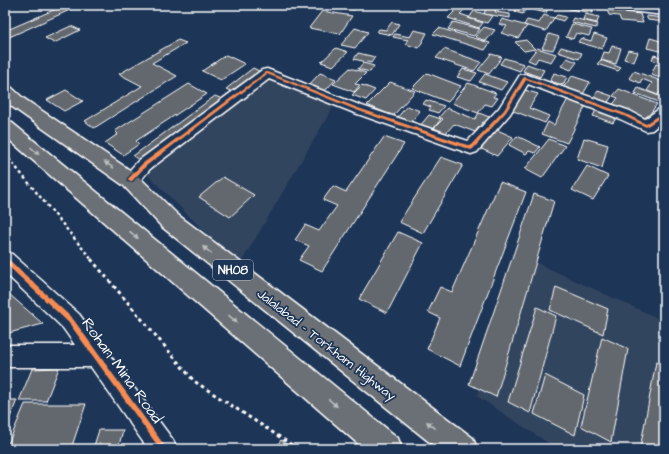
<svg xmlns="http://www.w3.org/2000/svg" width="669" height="454" viewBox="0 0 669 454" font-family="'Architects Daughter',sans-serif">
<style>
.built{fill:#32445e}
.building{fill:#62676d;stroke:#fff}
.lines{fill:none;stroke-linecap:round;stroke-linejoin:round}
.street-casing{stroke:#fff;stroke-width:3}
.highway-casing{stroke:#fff;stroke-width:3}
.path-far1{stroke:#fff;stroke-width:2.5;stroke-dasharray:3 3;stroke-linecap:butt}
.path{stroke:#fff;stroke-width:3;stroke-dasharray:3.5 3.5;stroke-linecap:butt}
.street{fill:#1d3557;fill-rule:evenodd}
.highway{fill:#6b7074;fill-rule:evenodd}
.cycleway-casing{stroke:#1d3557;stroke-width:3}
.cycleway{fill:#f68b52;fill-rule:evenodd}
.oneway{fill:#bcbfc0}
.labels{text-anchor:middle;stroke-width:3.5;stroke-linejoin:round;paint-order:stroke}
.shield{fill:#1d3557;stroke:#bbc2cd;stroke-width:1}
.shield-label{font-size:12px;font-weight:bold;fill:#fff}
.street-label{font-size:13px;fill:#fff;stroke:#1d3557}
.near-street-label{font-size:16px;fill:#fff;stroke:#1d3557}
</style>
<rect width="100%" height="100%" fill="#1d3557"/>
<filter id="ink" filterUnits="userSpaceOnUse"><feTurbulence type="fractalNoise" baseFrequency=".025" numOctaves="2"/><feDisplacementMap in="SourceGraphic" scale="8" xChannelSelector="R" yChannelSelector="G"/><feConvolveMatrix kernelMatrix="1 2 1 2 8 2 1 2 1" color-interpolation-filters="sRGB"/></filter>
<g filter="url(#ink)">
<g class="built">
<polygon points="258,75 335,104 239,266 143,170"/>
<polygon points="526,258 664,321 664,449 557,449 477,396"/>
</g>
<g class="building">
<polygon points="65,5 81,5 7,38 5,37 5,31"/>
<polygon points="331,5 358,5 354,10"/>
<polygon points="487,5 497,5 495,12 510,14 510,18 484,14"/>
<polygon points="518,5 527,5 523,14 515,12"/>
<polygon points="531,5 549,5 546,13 530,9"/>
<polygon points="564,5 593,9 593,13 564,8"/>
<polygon points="458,8 464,10 460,14 469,17 468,18 483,23 479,28 448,18"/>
<polygon points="607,10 640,14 643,23 621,21 619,16 609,15"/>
<polygon points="322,11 352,16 340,34 309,28"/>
<polygon points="474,11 492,16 487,23 469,18"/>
<polygon points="585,14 599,17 597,23 583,20"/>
<polygon points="544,15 554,18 546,31 524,25 527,20 539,23"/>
<polygon points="557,15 566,17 563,21 554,18"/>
<polygon points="646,16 664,18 664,22 648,20"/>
<polygon points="573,18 598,24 596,28 571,22"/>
<polygon points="502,19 527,26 518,38 501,33 507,26 499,24"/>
<polygon points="392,22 399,24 392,35 377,32 379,29 386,30"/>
<polygon points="453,22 480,29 474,36 448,29"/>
<polygon points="572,24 592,29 589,36 576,33 573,39 566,37"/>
<polygon points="71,26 80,30 54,43 45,38"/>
<polygon points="484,27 495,30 486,41 475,37"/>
<polygon points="355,28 368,32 355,48 341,45"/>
<polygon points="439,28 490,43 485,50 433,34"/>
<polygon points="414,30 427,33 419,48 405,44 408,40 393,37 395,34 410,37"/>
<polygon points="549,34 559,37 553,50 542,48"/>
<polygon points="594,34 607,38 602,49 578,42 581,38 591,41"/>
<polygon points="650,38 664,42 664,52 647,48"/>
<polygon points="178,40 186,43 152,63 177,76 94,128 85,121 142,86 119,74"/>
<polygon points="526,40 535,49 524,51 515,42"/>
<polygon points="612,46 621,48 616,64 601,60 604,52 609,53"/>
<polygon points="561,47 582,53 579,59 558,52"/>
<polygon points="336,48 348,52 333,66 321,62"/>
<polygon points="537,48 556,54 551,62 538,58 535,63 528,60"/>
<polygon points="444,49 481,62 474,71 436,58"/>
<polygon points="628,50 638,52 634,62 624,59"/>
<polygon points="358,53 375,57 371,63 354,59"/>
<polygon points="491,54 502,57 489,74 478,70"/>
<polygon points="226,55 245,64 221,80 202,71"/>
<polygon points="654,55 664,58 664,64 652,60"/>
<polygon points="504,58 524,64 520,71 500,64"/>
<polygon points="567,58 577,62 571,70 561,66"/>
<polygon points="601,60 621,68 618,71 597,64"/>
<polygon points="363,63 374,66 370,72 358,69"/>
<polygon points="527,64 544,70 540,77 523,71"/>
<polygon points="656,64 664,66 664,79 651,75"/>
<polygon points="253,68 263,73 237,94 226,89"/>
<polygon points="350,68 366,73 355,84 360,85 354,92 333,84"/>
<polygon points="463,69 477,73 471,81 457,77"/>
<polygon points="634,71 664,82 664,87 658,95 647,91 652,83 642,79 640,83 629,78"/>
<polygon points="320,73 336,79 325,91 308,86"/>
<polygon points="427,73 461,86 448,102 412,88"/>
<polygon points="554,73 567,77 563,85 550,81"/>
<polygon points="485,74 507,82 501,90 479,82"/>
<polygon points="572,76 590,82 582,96 562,89"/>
<polygon points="390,82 415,91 393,116 367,105"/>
<polygon points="468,83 496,93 493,97 498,98 492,106 485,104 478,113 452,103"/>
<polygon points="189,84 207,94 136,141 139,144 123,155 105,143 118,134 115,131"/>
<polygon points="362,85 375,90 366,100 352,95"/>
<polygon points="638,88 664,98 664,104 635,93"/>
<polygon points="619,89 657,104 645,121 611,107 618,98 613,96"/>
<polygon points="66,90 83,101 64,111 47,100"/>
<polygon points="525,90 538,94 529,108 549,116 545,123 511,110"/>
<polygon points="598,91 612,96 605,107 591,101"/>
<polygon points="215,96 227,101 145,164 133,156"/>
<polygon points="569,97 587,103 567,143 542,134 548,122 554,125"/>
<polygon points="426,100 444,106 438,113 429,110 431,107 423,104"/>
<polygon points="407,106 420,111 409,124 396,119"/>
<polygon points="598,106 619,113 613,123 593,116"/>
<polygon points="447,108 475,119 479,113 494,119 490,125 483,122 475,132 454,124 446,133 434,128 443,119 439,117"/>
<polygon points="429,115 441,119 431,132 419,127"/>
<polygon points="493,128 513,137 497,156 477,147"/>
<polygon points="517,136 540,147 535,153 529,151 526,154 509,145"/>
<polygon points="384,137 404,144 322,271 299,260 309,246 295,240 305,225 319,231 337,206 323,200 333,186 346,192"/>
<polygon points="584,138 608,145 602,168 577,159"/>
<polygon points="549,139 565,146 542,178 525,169"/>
<polygon points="441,157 463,165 423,233 399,222"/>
<polygon points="587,166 608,176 593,200 572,190"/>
<polygon points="223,177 254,195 230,217 199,197"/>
<polygon points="500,182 526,192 460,366 427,349 440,318 428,312 440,287 452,292"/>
<polygon points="534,194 554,201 496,397 469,384"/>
<polygon points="398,232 423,243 387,313 359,299"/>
<polygon points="556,287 608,309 603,334 550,310"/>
<polygon points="9,294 43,324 5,334 5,300"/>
<polygon points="537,307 556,316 530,413 508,402"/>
<polygon points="602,337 628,349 611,442 581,426"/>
<polygon points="656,362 664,366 664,449 640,449"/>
<polygon points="59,368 46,401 19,401 32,369"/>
<polygon points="545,375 584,395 575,435 534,414"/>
<polygon points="5,400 17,400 5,430"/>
<polygon points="25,404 86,404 71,449 6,449"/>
<polygon points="99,430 123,430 118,449 93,449"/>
<polygon points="281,440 291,449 275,449"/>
</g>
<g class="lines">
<g class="street-casing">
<g id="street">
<polygon points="606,5 643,5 664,7 664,15 612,9 608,7"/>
<path d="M 267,69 L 362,106 L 468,141 L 499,108 L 520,75 L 525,74 L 630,111 L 645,119 L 659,109 L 664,108 L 664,120 L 652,130 L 646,131 L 620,119 L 528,84 L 510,114 L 477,152 L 471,154 L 352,112 L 269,79 L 150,169 C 142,178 137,189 124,185 L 121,180 L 138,161 L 262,70 Z"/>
<polygon points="5,251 12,254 79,314 173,440 177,449 148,449 91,367 5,367 5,345 75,345 63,328 5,273"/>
</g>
</g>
<g class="highway-casing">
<g id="highway">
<polygon points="5,86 11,87 23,98 137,175 178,215 473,438 477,449 438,449 162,227 123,185 11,106 5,100"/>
<polygon points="5,120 11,122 398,438 402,449 364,449 5,136"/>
</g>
</g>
<polyline class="path-far1" points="5,154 92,260"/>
<polyline class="path" points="91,259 194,381 298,449"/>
<use href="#street" class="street"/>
<use href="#highway" class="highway"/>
<g class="cycleway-casing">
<g id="cycleway">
<polygon points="266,72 268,72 358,108 470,146 504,110 523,78 525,77 626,114 646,124 664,112 664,115 646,127 624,116 526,80 506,112 473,149 471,150 356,110 267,74 146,166 132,181 128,181 128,179 142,164"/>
<polygon points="5,258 7,258 73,319 167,449 160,449 69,323 5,263"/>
</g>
</g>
<use href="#cycleway" class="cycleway"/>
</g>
<defs><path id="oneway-solid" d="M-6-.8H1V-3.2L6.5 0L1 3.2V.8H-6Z"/></defs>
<g class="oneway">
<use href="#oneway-solid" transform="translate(35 151) rotate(40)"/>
<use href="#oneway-solid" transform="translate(109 165) rotate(-146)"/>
<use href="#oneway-solid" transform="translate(134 235) rotate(40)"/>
<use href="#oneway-solid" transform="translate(207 250) rotate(-142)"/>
<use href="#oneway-solid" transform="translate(233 319) rotate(40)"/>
<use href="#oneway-solid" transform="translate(333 403) rotate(40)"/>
<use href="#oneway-solid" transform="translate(431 425) rotate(-142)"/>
</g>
</g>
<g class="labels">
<rect class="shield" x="213" y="260" width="40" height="20" rx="3"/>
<g class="shield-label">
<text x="233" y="274">NH08</text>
</g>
<g class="street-label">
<text transform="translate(327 344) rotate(38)" y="5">Jalalabad - Torkham Highway</text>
</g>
<g class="near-street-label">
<text transform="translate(123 370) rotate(54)" y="6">Rohan Mina Road</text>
</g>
</g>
<rect width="669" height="454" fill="none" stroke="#1d3557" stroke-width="20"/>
<rect x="10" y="10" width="649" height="434" fill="none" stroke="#fff" stroke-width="1.5" filter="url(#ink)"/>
</svg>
